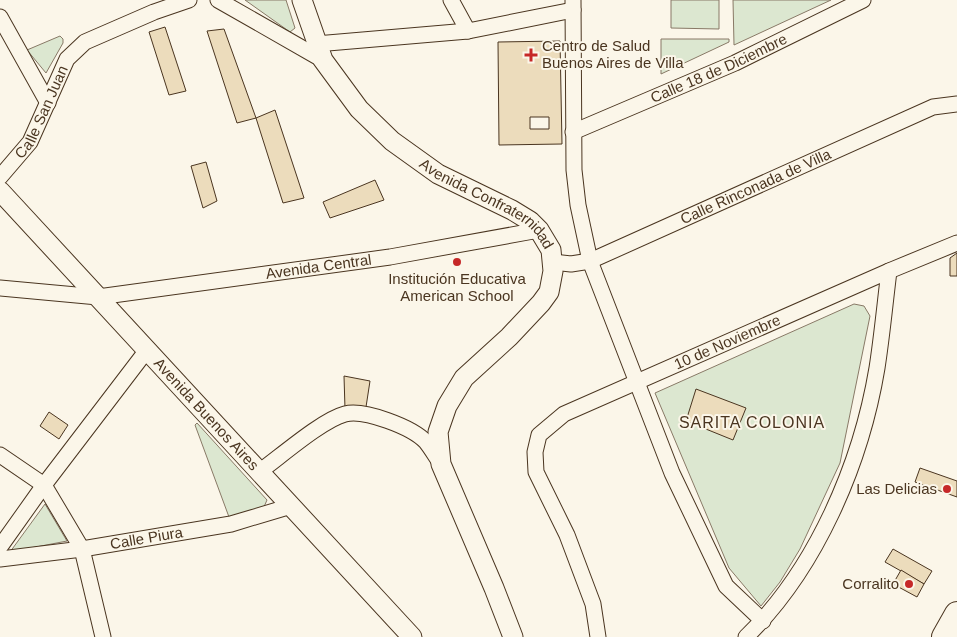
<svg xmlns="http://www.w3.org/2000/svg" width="957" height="637" viewBox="0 0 957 637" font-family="Helvetica,sans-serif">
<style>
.green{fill:#dce7d0;stroke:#887966}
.building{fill:#ecdcbc;stroke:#4a3520;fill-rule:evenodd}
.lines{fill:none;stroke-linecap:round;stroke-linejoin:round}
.minor-casing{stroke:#4a3520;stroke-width:17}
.tertiary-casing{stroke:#4a3520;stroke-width:21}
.primary-casing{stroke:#4a3520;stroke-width:26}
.minor{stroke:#fbf6e9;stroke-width:15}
.tertiary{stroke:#fbf6e9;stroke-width:19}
.primary{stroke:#fbf6e9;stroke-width:24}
.poi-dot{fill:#c62828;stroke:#fbf6e9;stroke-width:2}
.labels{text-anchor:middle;stroke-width:4;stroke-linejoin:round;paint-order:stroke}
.poi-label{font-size:15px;fill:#4a3520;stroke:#fbf6e9;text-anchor:end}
.street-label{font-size:15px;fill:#4a3520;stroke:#fbf6e9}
.neighbourhood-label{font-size:16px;letter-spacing:1px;fill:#4a3520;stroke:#fbf6e9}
</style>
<rect width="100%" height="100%" fill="#fbf6e9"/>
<g class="green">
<polygon points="245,0 286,0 295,28 290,32"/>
<polygon points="671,0 719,0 719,29 671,28"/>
<polygon points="733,0 831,0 734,45"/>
<polygon points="60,36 63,39 63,43 46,73 27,50"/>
<polygon points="661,39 729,39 729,42 661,74"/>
<polygon points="854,304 864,306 870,316 840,463 800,549 780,582 761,606 729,568 655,393"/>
<polygon points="197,423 267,500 263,509 229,517 195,425"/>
<polygon points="45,504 67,541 10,552"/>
</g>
<g class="building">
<polygon points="165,27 186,91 169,95 149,32"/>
<polygon points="224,29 256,118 237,123 207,31"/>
<path d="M 560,41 L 562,144 L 499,145 L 498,42 ZM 530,117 L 549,117 L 549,129 L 530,129 Z"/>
<polygon points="275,110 304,198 283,203 256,118"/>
<polygon points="206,162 217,201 203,208 191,166"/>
<polygon points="375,180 384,200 330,218 323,202"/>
<polygon points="957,253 957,276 950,276 950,258"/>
<polygon points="344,376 370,381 366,407 345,409"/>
<polygon points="696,389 746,408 733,440 686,421"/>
<polygon points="49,412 68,425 59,439 40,426"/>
<polygon points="920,468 957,481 957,497 915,482"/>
<polygon points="893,549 932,571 924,584 885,562"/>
<polygon points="901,570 924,584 917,597 893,584"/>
</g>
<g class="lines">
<g class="minor-casing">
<g id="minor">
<polyline points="218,0 323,60"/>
<polyline points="451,0 468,31"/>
<polyline points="573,0 574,170 578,205 590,261 672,473 726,586 763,621"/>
<polyline points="0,17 48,103"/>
<polyline points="316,44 468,31 573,10"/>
<path id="s1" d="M 573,132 L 735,63 L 863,0"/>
<path id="s2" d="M 0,177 L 30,142 L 67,59 L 85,42 L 154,12 L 189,0"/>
<path id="s3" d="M 553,262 L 571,264 L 590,261 L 933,107 L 957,104"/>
<path id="s4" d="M 0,288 L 98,297 L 390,257 L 539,230"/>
<polyline points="0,455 44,485 82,549 103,637"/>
<path d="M 259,472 C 280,457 322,420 345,414 C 364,409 412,427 426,442 C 431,448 436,457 441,464"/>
<polyline points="0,547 44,485 147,350"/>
<path id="s5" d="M 0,559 L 82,549 L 231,524 L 291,506"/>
<path id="s6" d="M 598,637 L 593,604 L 567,535 L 536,472 L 535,452 L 539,435 L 564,414 L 889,271 L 957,243"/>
<path d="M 746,637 C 816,569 861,464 877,368 C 882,336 885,303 889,271"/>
</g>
</g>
<g class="tertiary-casing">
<g id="tertiary">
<path id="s7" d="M 302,0 L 323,60 L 359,109 L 392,141 L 438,174 L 512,210 L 530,221 L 539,230 L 551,250 L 553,271 L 549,292 L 541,303 L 509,337 L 464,378 L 447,406 L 438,432 L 441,464 L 494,588 L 513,637"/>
<path id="s8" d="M 0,191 L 412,637"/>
</g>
</g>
<g class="primary-casing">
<polyline id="primary" points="944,637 957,614"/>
</g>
<use href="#minor" class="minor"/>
<use href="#tertiary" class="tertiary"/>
<use href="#primary" class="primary"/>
</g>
<g class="poi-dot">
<path d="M528.5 47.5h5v5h5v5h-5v5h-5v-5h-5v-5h5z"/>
<circle cx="457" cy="262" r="5"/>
<circle cx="947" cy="489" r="5"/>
<circle cx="909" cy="584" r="5"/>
</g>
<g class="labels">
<g class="poi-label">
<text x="542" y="51" text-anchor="start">Centro de Salud<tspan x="542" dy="17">Buenos Aires de Villa</tspan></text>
<text x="457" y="284" text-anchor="middle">Institución Educativa<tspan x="457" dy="17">American School</tspan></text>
<text x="937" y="494">Las Delicias</text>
<text x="899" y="589">Corralito</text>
</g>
<g class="street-label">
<text dy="5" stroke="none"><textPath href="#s1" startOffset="159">Calle 18 de Diciembre</textPath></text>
<text dy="5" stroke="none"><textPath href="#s2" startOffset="78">Calle San Juan</textPath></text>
<text dy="5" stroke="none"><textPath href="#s3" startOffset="219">Calle Rinconada de Villa</textPath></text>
<text dy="5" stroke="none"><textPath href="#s7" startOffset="285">Avenida Confraternidad</textPath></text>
<text dy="5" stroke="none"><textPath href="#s4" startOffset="321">Avenida Central</textPath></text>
<text dy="5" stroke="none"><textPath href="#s6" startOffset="426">10 de Noviembre</textPath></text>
<text dy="5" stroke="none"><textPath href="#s8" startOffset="304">Avenida Buenos Aires</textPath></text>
<text dy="5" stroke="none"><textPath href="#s5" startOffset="148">Calle Piura</textPath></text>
</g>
<g class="neighbourhood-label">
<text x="752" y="428">SARITA COLONIA</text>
</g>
</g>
</svg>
